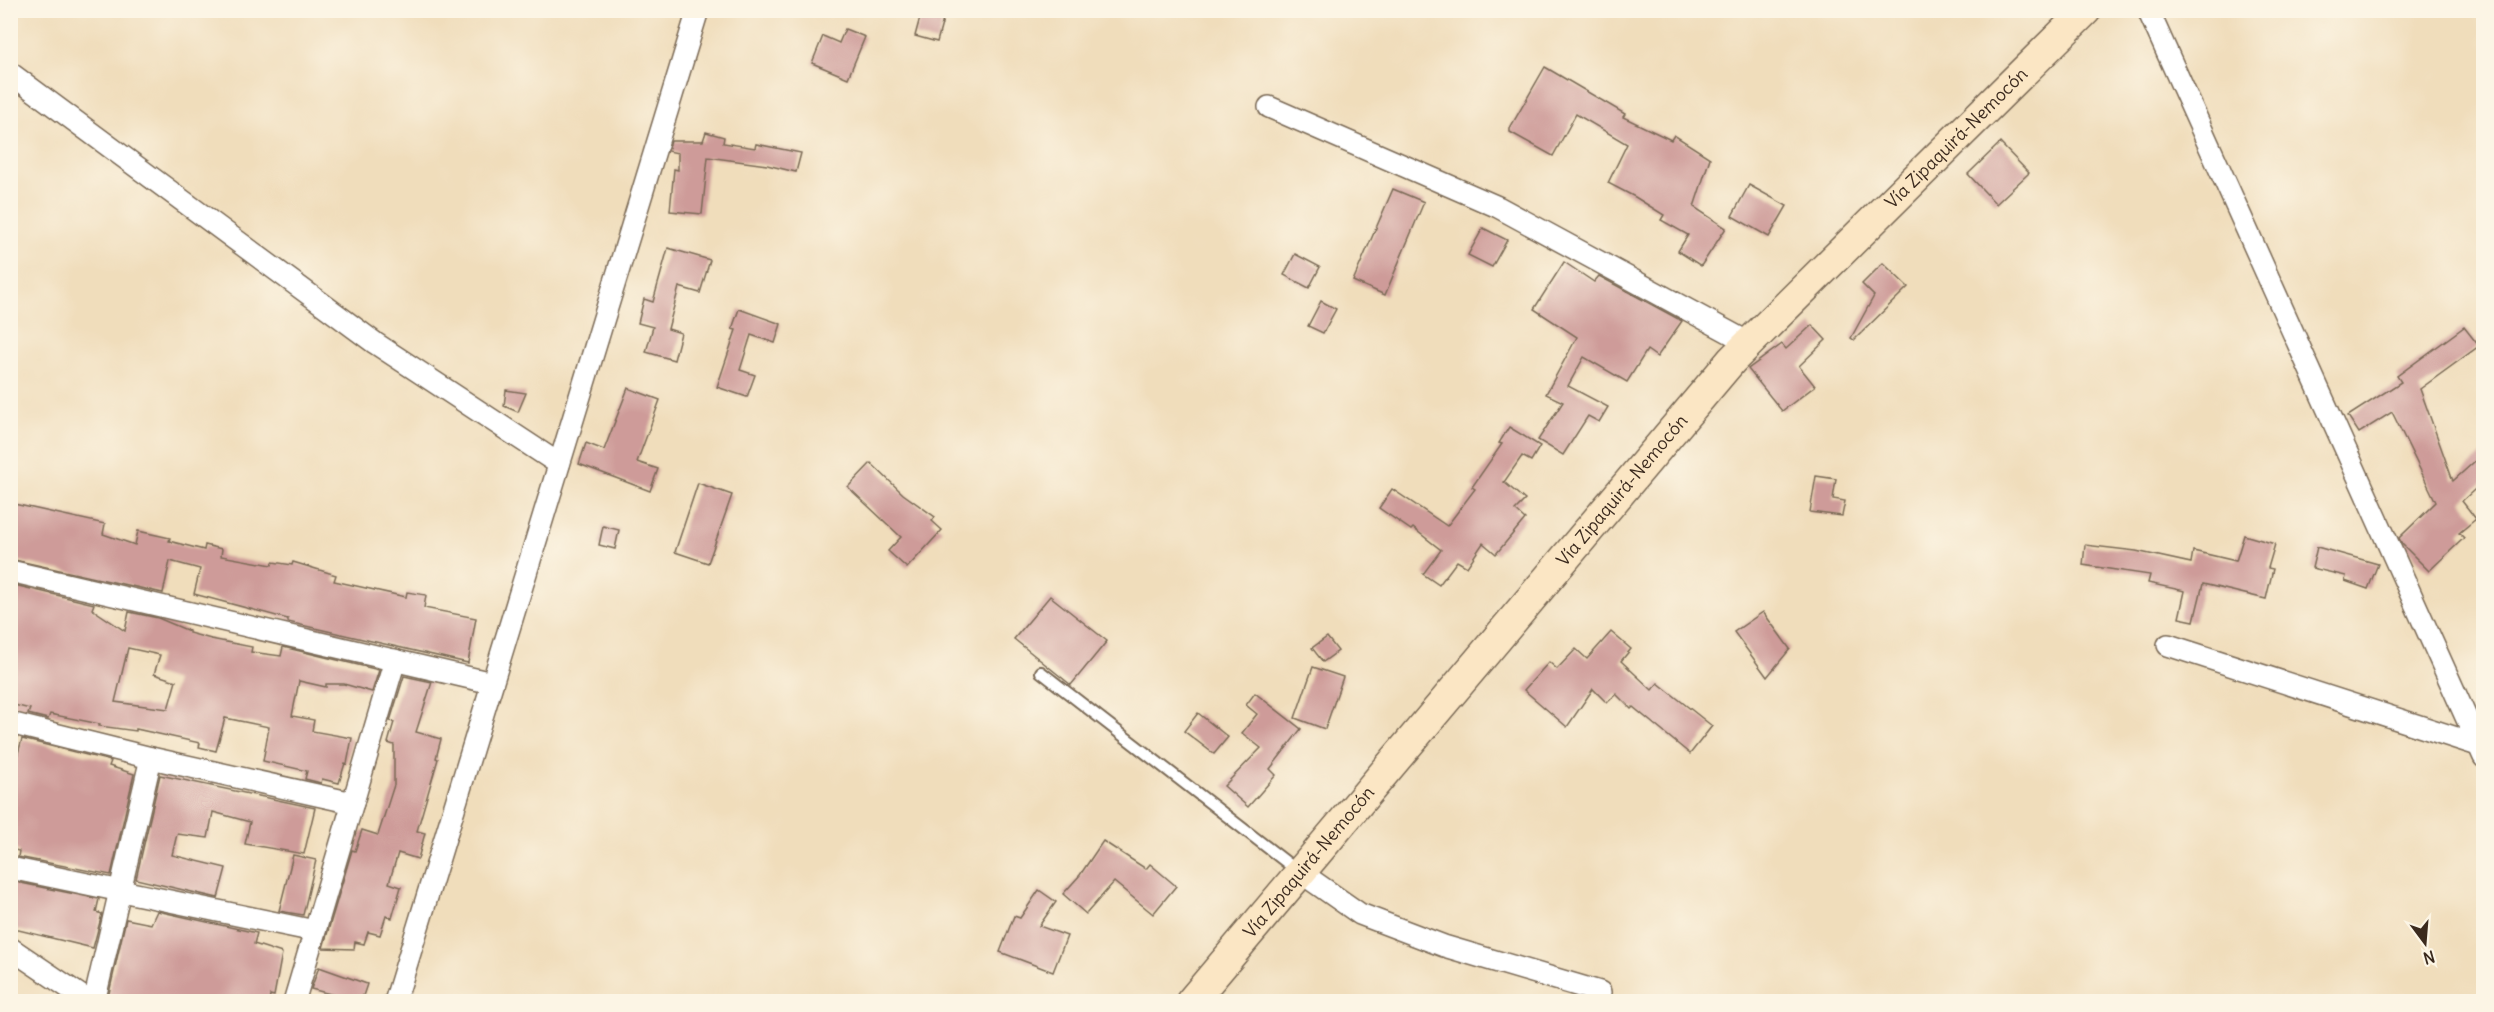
<svg xmlns="http://www.w3.org/2000/svg" width="2494" height="1012" viewBox="0 0 2494 1012" font-family="Delius,sans-serif">
<style>
.building{fill:#ce9b99;fill-rule:evenodd}
.lines{fill:none;stroke-linecap:round;stroke-linejoin:round}
.lane-casing{stroke:#7a6955;stroke-width:14}
.street-casing{stroke:#7a6955;stroke-width:24}
.secondary-casing{stroke:#7a6955;stroke-width:33}
.lane{stroke:#fff;stroke-width:10}
.street{stroke:#fff;stroke-width:21}
.secondary{stroke:#fbe6c4;stroke-width:30}
.labels{text-anchor:middle;stroke-width:4.5;stroke-linejoin:round;paint-order:stroke}
.street-label{font-size:18px;fill:#3b2a1e;stroke:#fcf5e5}
</style>
<rect width="100%" height="100%" fill="#fcf5e5"/>
<filter id="ink" filterUnits="userSpaceOnUse"><feTurbulence type="fractalNoise" baseFrequency=".0167" numOctaves="2"/><feDisplacementMap in="SourceGraphic" scale="12" xChannelSelector="R" yChannelSelector="G"/><feConvolveMatrix kernelMatrix="1 2 1 2 8 2 1 2 1" color-interpolation-filters="sRGB"/></filter>
<filter id="wash" filterUnits="userSpaceOnUse"><feTurbulence type="fractalNoise" baseFrequency=".008" numOctaves="4" result="noise"/><feDisplacementMap in="SourceGraphic" scale="24" xChannelSelector="R" yChannelSelector="G"/><feGaussianBlur stdDeviation="1.35" result="paint"/><feColorMatrix in="noise" values="0 0 0 0 0 0 0 0 0 0 0 0 0 0 0 0 0 1.4 0 .05"/><feComposite in="paint" operator="in"/></filter>
<g filter="url(#wash)">
<rect width="100%" height="100%" fill="#f0ddbb"/>
<g id="blocks">
<g class="building">
<polygon points="921,14 943,20 937,42 915,36"/>
<polygon points="845,29 865,37 848,78 812,63 823,36 839,43"/>
<polygon points="1545,67 1625,114 1623,117 1671,140 1674,135 1710,158 1694,207 1726,228 1701,266 1678,251 1688,235 1661,220 1664,215 1635,197 1608,183 1627,144 1576,114 1553,156 1510,132 1510,128"/>
<polygon points="706,132 724,137 723,143 755,148 756,144 801,153 796,172 767,165 708,157 702,214 670,211 674,169 678,170 678,153 668,151 671,141 703,141"/>
<polygon points="2000,143 2029,173 1996,204 1968,174"/>
<polygon points="1749,185 1787,206 1769,237 1732,216"/>
<polygon points="1393,189 1424,202 1385,295 1353,281"/>
<polygon points="1483,228 1507,240 1492,267 1468,255"/>
<polygon points="668,248 710,260 700,293 679,287 668,329 681,333 674,360 646,352 653,327 638,323 644,299 653,302"/>
<polygon points="1295,254 1320,267 1309,288 1284,275"/>
<polygon points="1564,262 1594,282 1599,276 1682,321 1657,357 1647,350 1627,382 1584,357 1568,386 1608,407 1599,422 1588,416 1563,455 1538,440 1563,402 1546,394 1577,337 1534,309"/>
<polygon points="1883,263 1908,287 1854,340 1851,338 1874,296 1862,284"/>
<polygon points="1321,301 1336,309 1323,333 1308,326"/>
<polygon points="739,309 781,324 775,343 751,335 740,370 755,375 747,397 717,387 736,330 732,329"/>
<polygon points="1812,325 1826,340 1799,366 1815,386 1782,411 1748,369 1782,344 1786,349"/>
<polygon points="2464,327 2479,346 2420,389 2453,481 2484,453 2484,481 2462,501 2476,519 2459,533 2464,538 2429,571 2402,544 2399,538 2436,502 2392,412 2359,433 2348,416 2401,382 2397,376"/>
<polygon points="628,388 660,400 637,462 658,469 650,491 579,464 586,443 604,450"/>
<polygon points="506,390 526,393 518,412 504,406"/>
<polygon points="1509,427 1540,446 1531,461 1522,456 1504,482 1525,500 1515,510 1525,519 1496,554 1483,543 1467,567 1457,561 1439,585 1423,574 1441,550 1413,528 1411,530 1379,508 1392,489 1447,526 1475,489 1472,487 1502,444 1499,443"/>
<polygon points="871,463 903,494 935,517 932,521 942,530 907,568 888,551 901,537 848,487"/>
<polygon points="1816,476 1836,479 1833,499 1845,501 1842,516 1810,512"/>
<polygon points="698,483 732,495 708,563 675,552"/>
<polygon points="14,504 105,524 103,534 135,545 138,531 170,538 169,541 204,550 205,545 222,549 221,556 272,565 273,562 292,565 293,562 336,575 334,581 406,597 407,592 426,595 424,608 476,618 468,663 288,622 288,619 194,594 200,569 170,561 163,593 10,559 10,527"/>
<polygon points="603,526 619,530 615,549 599,545"/>
<polygon points="2244,535 2275,544 2268,568 2273,569 2266,599 2203,584 2194,621 2179,618 2185,591 2148,583 2150,575 2083,565 2085,545 2136,551 2191,563 2193,551 2236,561"/>
<polygon points="2317,547 2378,564 2368,589 2345,581 2346,576 2312,568"/>
<path d="M 10,584 L 94,604 L 92,609 L 125,631 L 129,612 L 158,618 L 189,631 L 189,633 L 211,639 L 252,647 L 251,652 L 281,656 L 283,647 L 379,670 L 372,692 L 344,684 L 326,684 L 326,687 L 299,681 L 292,716 L 314,720 L 312,731 L 352,738 L 347,764 L 345,763 L 339,783 L 322,779 L 321,783 L 305,779 L 307,771 L 263,761 L 269,727 L 225,718 L 216,751 L 199,747 L 200,743 L 136,729 L 136,731 L 99,726 L 100,724 L 50,714 L 48,719 L 28,714 L 30,709 L 10,704 ZM 128,648 L 160,655 L 154,674 L 176,681 L 168,709 L 115,702 Z"/>
<polygon points="1050,596 1107,641 1071,685 1014,639"/>
<polygon points="1763,612 1790,649 1767,677 1734,632"/>
<polygon points="1611,632 1631,649 1621,661 1652,690 1658,683 1712,726 1690,754 1633,707 1631,709 1616,694 1607,703 1593,689 1567,727 1524,690 1549,662 1557,669 1576,649 1587,659"/>
<polygon points="1327,637 1338,651 1323,662 1312,648"/>
<polygon points="1313,667 1343,677 1325,729 1295,718"/>
<polygon points="404,676 432,682 416,732 441,739 436,758 438,759 417,831 425,833 418,859 398,853 389,883 401,887 392,918 386,916 380,935 368,932 364,944 355,942 354,949 323,948 352,850 355,851 362,830 378,835 394,785 394,745 388,743 394,722 390,721"/>
<polygon points="1255,693 1301,729 1270,769 1276,775 1248,807 1224,786 1261,748 1242,733 1257,714 1246,705"/>
<polygon points="1198,713 1228,737 1214,754 1184,731"/>
<polygon points="22,739 111,761 109,766 134,774 111,875 18,857 19,851 10,849 10,770 13,771"/>
<polygon points="160,775 315,808 304,854 245,844 250,822 213,812 208,838 177,834 172,855 226,868 218,898 136,879"/>
<polygon points="1103,841 1146,869 1150,864 1176,886 1153,914 1114,882 1086,914 1063,894 1080,875"/>
<polygon points="293,855 316,860 303,915 279,911"/>
<polygon points="11,881 99,899 96,912 102,914 93,948 10,928"/>
<polygon points="1039,890 1056,902 1039,926 1067,936 1053,972 1000,952 1014,916 1020,918"/>
<polygon points="157,911 257,933 254,944 282,953 274,996 270,995 269,1002 177,1002 158,996 157,1002 107,1002 126,919 151,924"/>
<polygon points="319,967 367,984 361,1002 311,989"/>
</g>
</g>
</g>
<g filter="url(#ink)">
<use href="#blocks" fill-opacity="0" stroke="#7a6955" stroke-width="1.5"/>
<g class="lines">
<g class="lane-casing">
<polyline id="lane" points="1041,672 1299,872"/>
</g>
<g class="street-casing">
<g id="street">
<polyline points="2148,10 2484,757"/>
<polyline points="10,73 375,343 559,464"/>
<polyline points="1269,107 1498,207 1749,343"/>
<polyline points="10,571 492,683"/>
<polyline points="2168,645 2478,745"/>
<polyline points="10,723 151,758 353,803"/>
<polyline points="10,868 315,931"/>
<polyline points="1300,872 1360,914 1444,946 1600,992"/>
<polyline points="10,948 90,1002"/>
<polyline points="94,1002 151,758"/>
<polyline points="294,1002 395,660"/>
<polyline points="395,1002 698,10"/>
</g>
</g>
<g class="secondary-casing">
<g id="secondary">
<path id="s1" d="M 1191,1002 L 1732,360 L 2086,10"/>
</g>
</g>
<use href="#lane" class="lane"/>
<use href="#street" class="street"/>
<use href="#secondary" class="secondary"/>
</g>
</g>
<g class="labels">
<g class="street-label">
<text dy="6" stroke="none"><textPath href="#s1" startOffset="1155">Vía Zipaquirá-Nemocón</textPath></text>
<text dy="6" stroke="none"><textPath href="#s1" startOffset="669">Vía Zipaquirá-Nemocón</textPath></text>
<text dy="6" stroke="none"><textPath href="#s1" startOffset="183">Vía Zipaquirá-Nemocón</textPath></text>
</g>
</g>
<rect width="2494" height="1012" fill="none" stroke="#fcf5e5" stroke-width="36"/>
<g transform="translate(2425 943) rotate(164)" stroke="#fcf5e5" stroke-width="4.5" paint-order="stroke">
<path d="M0-4.5L10 22L0 15L-10 22Z" fill="#3b2a1e"/>
<text y="-9" font-size="16" font-weight="bold" text-anchor="middle" fill="#3b2a1e">N</text>
</g>
</svg>
